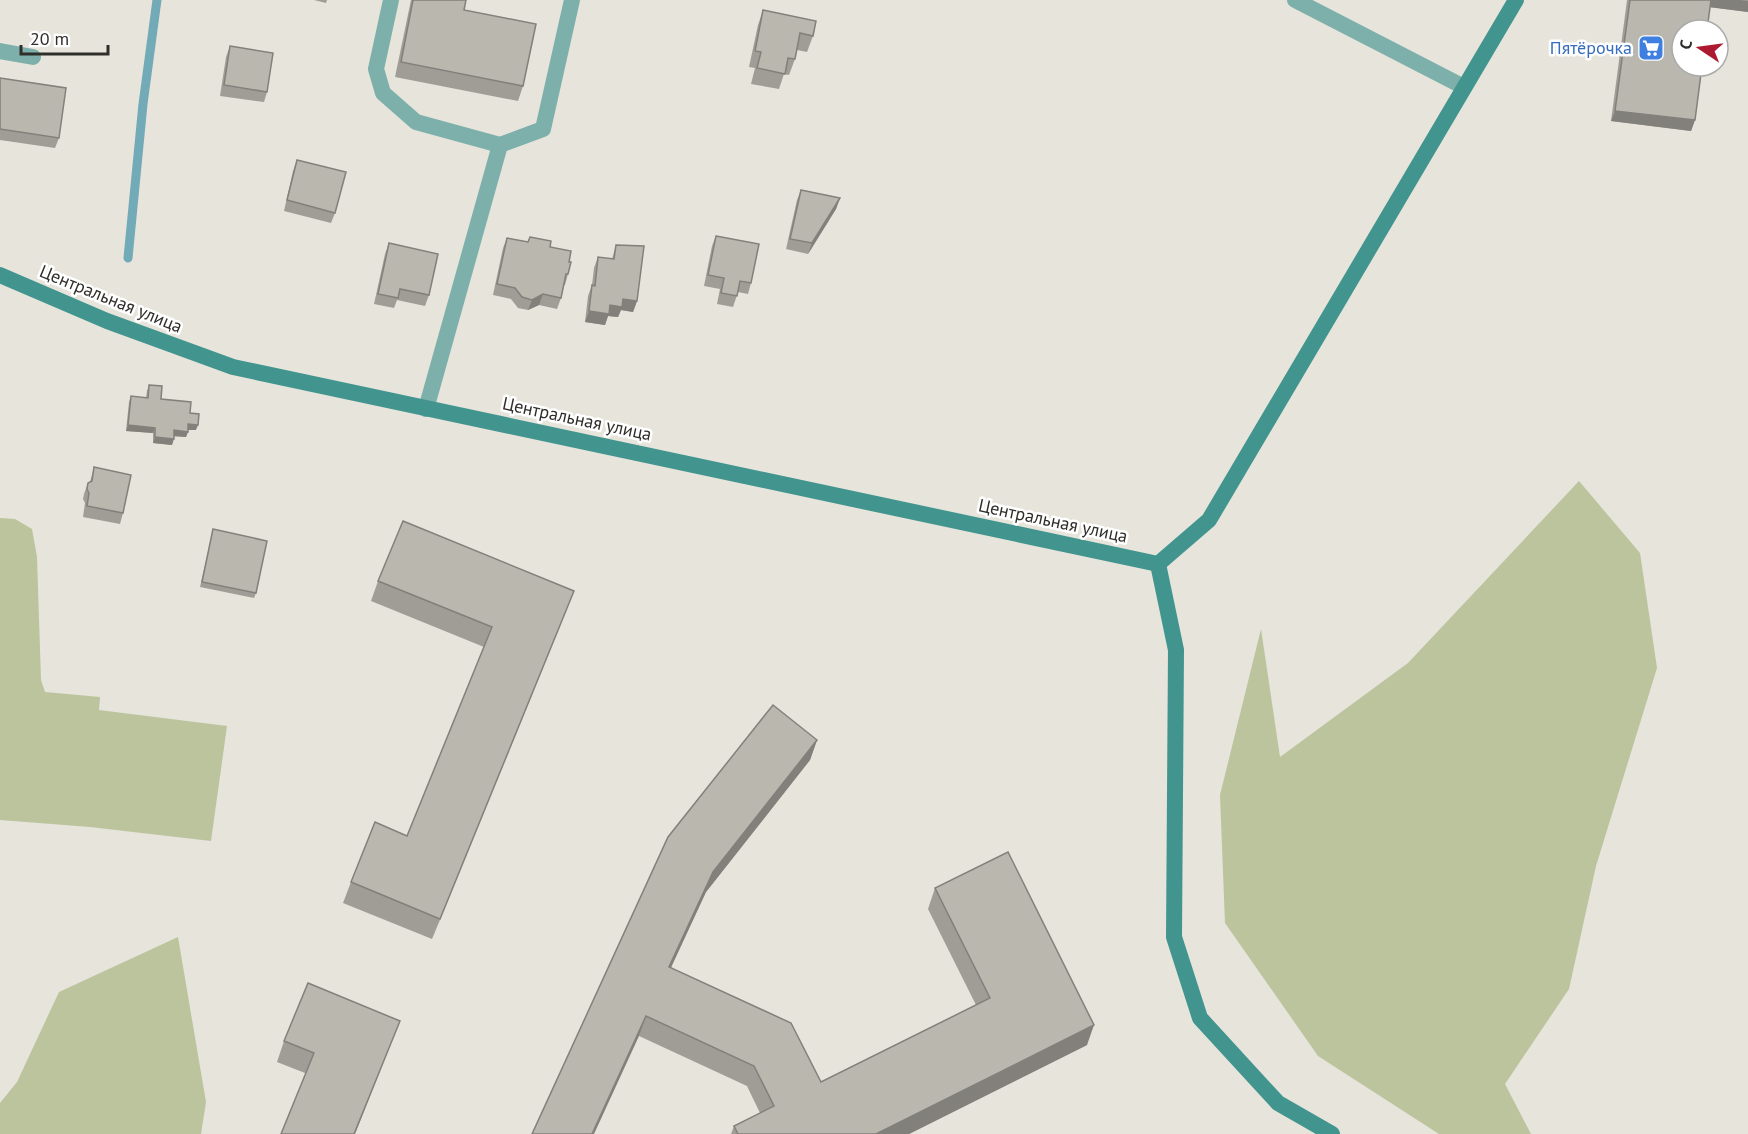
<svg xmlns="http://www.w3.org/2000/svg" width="1748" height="1134" viewBox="0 0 1748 1134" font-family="'PT Sans',sans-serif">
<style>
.green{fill:#bcc49e}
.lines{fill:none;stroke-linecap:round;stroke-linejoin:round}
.stream{stroke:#72aab7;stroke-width:9}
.service{stroke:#7db0aa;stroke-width:16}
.secondary{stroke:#41958e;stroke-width:16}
.wall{fill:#a09d96}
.shaded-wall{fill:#82807a}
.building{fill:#bab7af;stroke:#82807a;stroke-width:1.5}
.labels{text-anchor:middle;stroke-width:5;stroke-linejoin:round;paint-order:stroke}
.shop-label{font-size:18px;fill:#366cbe;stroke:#fff;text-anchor:end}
.street-label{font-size:18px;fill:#2f2e2b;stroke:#fff}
</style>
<rect width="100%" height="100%" fill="#e6e4db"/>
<g class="green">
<polygon points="1579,481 1640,553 1657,668 1596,866 1569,989 1505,1084 1531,1134 1439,1134 1318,1056 1225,923 1220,795 1261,629 1280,757 1408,663"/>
<polygon points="0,518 15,519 32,529 37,557 41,680 45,692 100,697 99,710 227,726 211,841 90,827 0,820"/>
<polygon points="178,937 206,1102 201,1134 0,1134 0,1103 17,1082 59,992"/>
</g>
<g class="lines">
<polyline class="stream" points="128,258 143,104 157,0"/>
<g class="service">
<polyline points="391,0 376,69 383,93 416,122 500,145"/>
<polyline points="1295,0 1464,87"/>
<polyline points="0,51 33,57"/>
<polyline points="426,409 500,145 543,129 572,0"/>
</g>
<g class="secondary">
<polyline points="0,275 107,321 233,367 1158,564"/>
<polyline points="1158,564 1209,520 1516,0"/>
<polyline points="1158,564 1176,650 1174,937 1200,1018 1278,1103 1332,1134"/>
</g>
</g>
<g class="wall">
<polygon points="314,0 327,0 326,3"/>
<polygon points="411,0 466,0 464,10 523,86 518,101 395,77"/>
<polygon points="1627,0 1748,0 1748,12 1710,7 1695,120 1691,131 1611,121"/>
<polygon points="763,10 813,36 807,52 797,50 795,59 789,75 784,74 779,89 751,84 755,68 749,67 758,25"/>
<polygon points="230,46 267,92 264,102 220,96 226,57"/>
<polygon points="0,78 59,138 55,148 0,140"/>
<polygon points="297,160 335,213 331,223 284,211 293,171"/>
<polygon points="801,190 840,198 836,209 808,254 786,249 797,200"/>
<polygon points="716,236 751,283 748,294 738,292 733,307 717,304 720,289 704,286 712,246"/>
<polygon points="530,237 550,247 569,262 568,274 565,285 564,285 561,298 557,309 539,305 528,310 518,308 511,299 493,295 503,248 507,238 528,242"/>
<polygon points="389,243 429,295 425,306 397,300 394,308 374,304 385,254"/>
<polygon points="616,245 637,301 633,312 621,310 618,317 608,316 605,325 585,322 588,296 592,285 594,268 598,257 612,259"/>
<polygon points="149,385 161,399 190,413 196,430 188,430 186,437 174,436 172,445 153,443 153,433 126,431 129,402 131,396 146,398 147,391"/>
<polygon points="94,467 123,513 120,524 83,517 85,503 83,499 84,494 88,483 90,482"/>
<polygon points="213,529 256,593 254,598 200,587"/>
<polygon points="378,581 566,611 432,939 343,903 351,882 407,836 484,647 371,601"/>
<polygon points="817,740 810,760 706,892 671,967 821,1082 976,1005 928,909 935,888 1087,1045 909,1134 731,1134 734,1126 760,1113 747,1086 639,1036 668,837"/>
<polygon points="400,1021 392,1041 305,1073 277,1062 284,1041"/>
</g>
<g class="shaded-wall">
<polygon points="1710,0 1740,0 1748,1 1748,12 1708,7"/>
<polygon points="1615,111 1695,120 1691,131 1611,121"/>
<polygon points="840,198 836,209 808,254 812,243"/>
<polygon points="543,294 539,305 528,310 532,300"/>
<polygon points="623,299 637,301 633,312 621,310 618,317 608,316 605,325 585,322 589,311 610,305"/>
<polygon points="188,424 198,425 196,430 186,430"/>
<polygon points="128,425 155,428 153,433 126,431"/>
<polygon points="174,430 188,432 186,437 172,436"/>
<polygon points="155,437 174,439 172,445 153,443"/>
<polygon points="574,591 566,611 432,939 440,919"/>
<polygon points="817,740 810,760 706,892 662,987 669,967 713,872"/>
<polygon points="646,1016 639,1036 594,1134 592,1134"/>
<polygon points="400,1021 392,1041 355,1134 354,1134"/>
<polygon points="1094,1025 1087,1045 909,1134 876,1134"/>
</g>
<g class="building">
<polygon points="413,0 466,0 464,10 536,24 523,86 401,62"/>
<polygon points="1630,0 1711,0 1707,30 1682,30 1682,66 1702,66 1695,120 1615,111"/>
<polygon points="763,10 816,21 813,36 800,33 795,59 788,58 785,74 757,68 761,52 755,51"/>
<polygon points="230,46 273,53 267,92 224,85"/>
<polygon points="0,78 66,88 59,138 0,129"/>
<polygon points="297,160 346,172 335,213 287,200"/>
<polygon points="801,190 840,198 812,243 790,239"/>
<polygon points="716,236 759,244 751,283 740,281 737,296 721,293 724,278 708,275"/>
<polygon points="530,237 551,241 550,247 571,251 569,262 571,262 568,274 566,274 561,298 543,294 532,300 522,297 515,288 497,284 507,238 528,242"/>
<polygon points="389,243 438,254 429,295 400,289 398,298 378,294"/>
<polygon points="616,245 644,246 637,301 623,299 622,307 610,305 609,314 589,311 592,285 595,286 598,257 614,259"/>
<polygon points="149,385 162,386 161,399 191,402 190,413 199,414 198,425 188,424 188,432 174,430 174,439 155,437 155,428 128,425 131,396 148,398"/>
<polygon points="94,467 131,475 123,513 87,506 89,493 87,489 88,483 92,481"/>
<polygon points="403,521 574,591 440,919 351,882 375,822 407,836 492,627 378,581"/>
<polygon points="213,529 267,541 256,593 202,582"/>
<polygon points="773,705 817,740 713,872 669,967 791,1023 821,1082 990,998 935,888 1008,852 1094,1025 876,1134 738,1134 734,1126 774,1106 754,1066 646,1016 592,1134 532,1134 668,837"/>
<polygon points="308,983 400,1021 354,1134 281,1134 314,1053 284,1041"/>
</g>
<defs>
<g id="supermarket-square" transform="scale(1.35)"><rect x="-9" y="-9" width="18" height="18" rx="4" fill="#3f7fe0" stroke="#fff"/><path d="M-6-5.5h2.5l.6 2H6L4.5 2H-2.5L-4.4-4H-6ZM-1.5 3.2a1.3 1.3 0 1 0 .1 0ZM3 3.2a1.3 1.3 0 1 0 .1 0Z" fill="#fff"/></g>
</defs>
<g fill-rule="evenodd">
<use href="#supermarket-square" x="1651" y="48"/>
</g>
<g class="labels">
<g class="shop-label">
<text x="1632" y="54">Пятёрочка</text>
</g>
<g class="street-label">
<text transform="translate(111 299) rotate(22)" y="6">Центральная улица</text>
<text transform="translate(577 419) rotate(12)" y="6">Центральная улица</text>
<text transform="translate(1053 521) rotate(12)" y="6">Центральная улица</text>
</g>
</g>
<g transform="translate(1700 48) rotate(283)"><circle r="28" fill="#ffffff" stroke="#acabaa" stroke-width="1.5"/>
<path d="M0-4.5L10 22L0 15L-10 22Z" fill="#ae1932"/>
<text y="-9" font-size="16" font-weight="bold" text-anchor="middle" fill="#2f2e2b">С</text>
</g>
<path d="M21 45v9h87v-9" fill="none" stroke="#2f2e2b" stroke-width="3"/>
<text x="30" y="45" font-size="18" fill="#2f2e2b" stroke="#ffffff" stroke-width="4.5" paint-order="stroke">20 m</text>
</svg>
